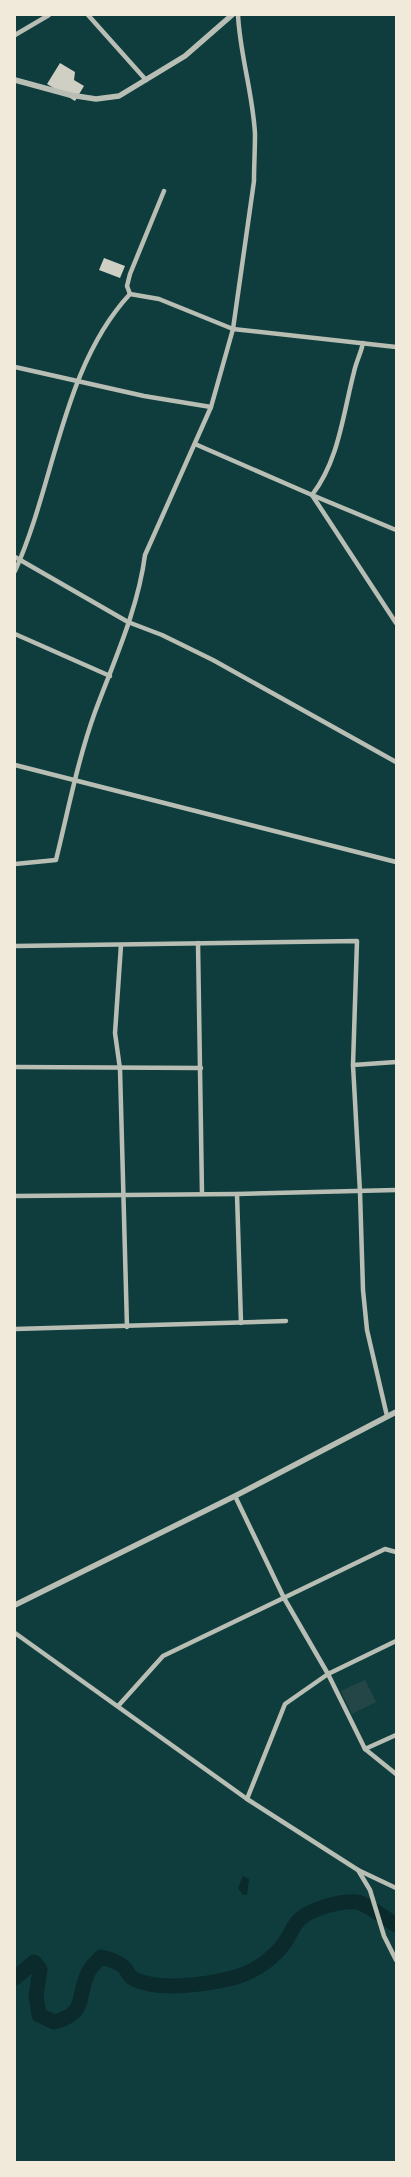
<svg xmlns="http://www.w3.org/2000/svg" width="411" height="2177" viewBox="0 0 411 2177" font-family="'Asap Condensed',sans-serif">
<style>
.green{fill:#244646}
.water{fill:#0a2a2b}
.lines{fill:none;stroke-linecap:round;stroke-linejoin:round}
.river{stroke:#0a2a2b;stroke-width:15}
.building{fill:#cfcfc3}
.minor{stroke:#b8beb3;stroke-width:4.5}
.tertiary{stroke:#b8beb3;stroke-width:5.5}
</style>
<rect width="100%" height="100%" fill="#0f3d3e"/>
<polygon class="green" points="365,1680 376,1702 352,1714 341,1691"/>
<polygon class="water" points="243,1876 249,1879 247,1895 243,1895 238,1888"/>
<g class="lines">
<path class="river" d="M 15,1978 L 34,1962 L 40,1969 L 36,1996 L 39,2015 L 54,2022 C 88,2013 76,1998 88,1973 C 90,1967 97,1962 101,1957 C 109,1959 118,1961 125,1968 C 128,1972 129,1977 134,1979 C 159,1991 202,1985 228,1979 C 250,1975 273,1960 285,1942 C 290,1935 293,1926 299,1920 C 310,1909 341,1900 357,1902 C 366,1903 387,1920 396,1925"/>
</g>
<g class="building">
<polygon points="60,63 75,72 74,80 84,86 75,101 47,84"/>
<polygon points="104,258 125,266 120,278 99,270"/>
</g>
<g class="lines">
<g class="minor">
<polyline points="88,15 146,80"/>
<polyline points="15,35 49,15"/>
<polyline points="130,294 127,286 130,274 164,191"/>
<path d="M 363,343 C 361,353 356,362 354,372 C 343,414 339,460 312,495 L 396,530"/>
<polyline points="15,367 144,396 211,407"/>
<polyline points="195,444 312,495 396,623"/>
<polyline points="15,557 128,622 162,635 213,660 396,762"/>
<path d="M 15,571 C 55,483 62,367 130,294 L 159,299 L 233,329 L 396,347"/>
<polyline points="15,634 110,676"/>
<polyline points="15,765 396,862"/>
<path d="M 15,864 L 56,860 C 68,811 78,759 95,712 C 114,661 138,609 145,555 L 211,407 L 233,329 L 254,181 C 254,166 255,150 255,134 C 253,94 240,55 238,15"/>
<polyline points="198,943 202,1194"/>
<polyline points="121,945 115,1033 120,1069 127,1327"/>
<polyline points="15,946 357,941 353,1065"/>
<polyline points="15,1067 201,1068"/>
<polyline points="237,1194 241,1323"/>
<polyline points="15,1196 237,1194 396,1190"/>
<polyline points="15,1329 286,1321"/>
<polyline points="387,1416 367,1330 363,1290 360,1192 353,1065 396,1062"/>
<polyline points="235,1496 284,1598 328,1674 365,1749 396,1735"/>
<polyline points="15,1633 247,1799 358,1870 396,1888"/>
<polyline points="119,1705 163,1656 385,1549 396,1552"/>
<polyline points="365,1749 396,1774"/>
<polyline points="247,1799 285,1704 328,1674 396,1641"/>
<polyline points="358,1870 370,1890 384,1936 396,1960"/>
</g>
<g class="tertiary">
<polyline points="15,80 70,95 96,99 119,96 185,56 232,15"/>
<polyline points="15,1605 235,1496 396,1412"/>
</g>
</g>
<rect width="411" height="2177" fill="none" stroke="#f1e9da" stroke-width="32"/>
</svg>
